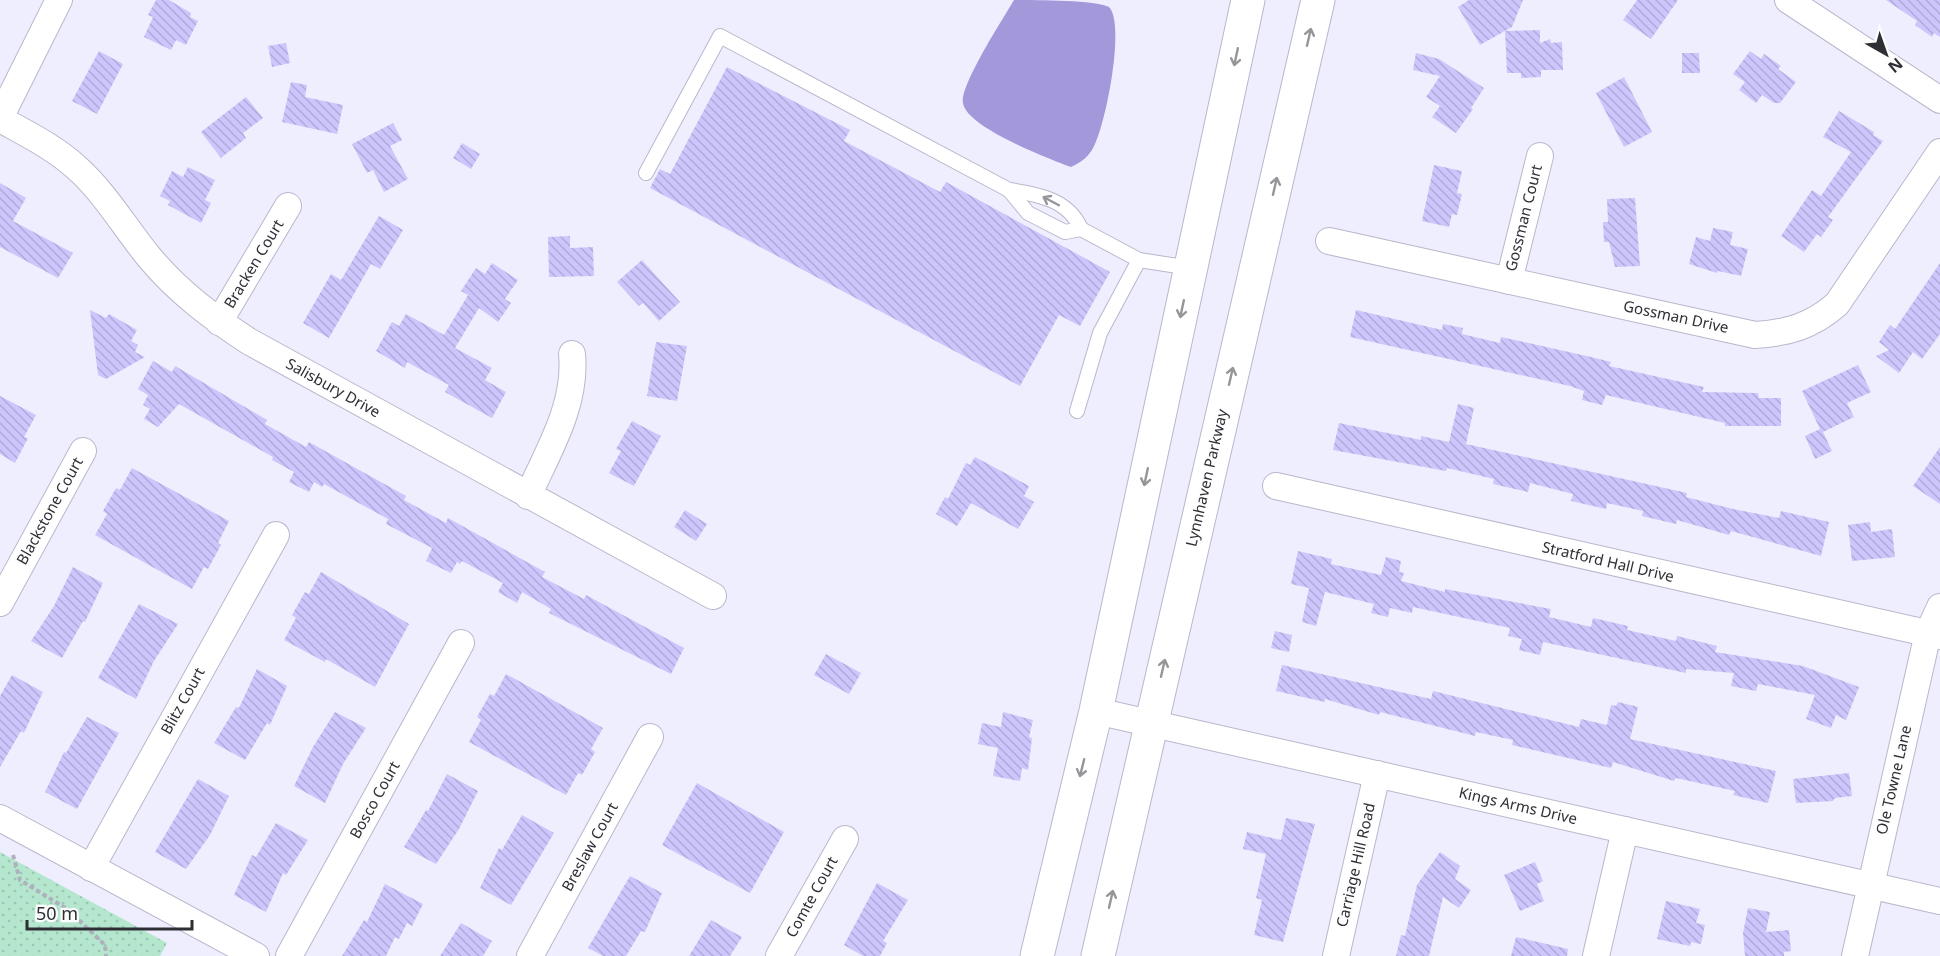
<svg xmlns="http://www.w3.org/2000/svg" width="1940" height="956" viewBox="0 0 1940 956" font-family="'Noto Sans',sans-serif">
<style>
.grass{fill:url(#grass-dots)}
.water{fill:#a298da}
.building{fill:url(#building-back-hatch)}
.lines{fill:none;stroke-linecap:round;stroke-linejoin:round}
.service-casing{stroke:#b9b7ca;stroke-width:16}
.minor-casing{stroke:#b9b7ca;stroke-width:28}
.secondary-casing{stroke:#b9b7ca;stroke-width:35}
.path{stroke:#b0afbd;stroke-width:4;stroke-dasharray:4.5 3;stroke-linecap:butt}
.service{stroke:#fff;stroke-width:14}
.minor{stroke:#fff;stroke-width:26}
.secondary{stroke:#fff;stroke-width:33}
.oneway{stroke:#96969a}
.labels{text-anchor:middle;stroke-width:4.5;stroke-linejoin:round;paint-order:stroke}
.street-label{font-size:15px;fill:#2e2e35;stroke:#fdfdfd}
</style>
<defs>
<pattern id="grass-dots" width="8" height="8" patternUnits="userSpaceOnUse" patternTransform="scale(1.5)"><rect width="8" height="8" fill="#b4e7ce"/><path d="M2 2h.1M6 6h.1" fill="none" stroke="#9bc6b2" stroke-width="1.8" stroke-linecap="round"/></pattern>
<pattern id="building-back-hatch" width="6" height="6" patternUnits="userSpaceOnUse" patternTransform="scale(1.5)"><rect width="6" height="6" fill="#cdc6fd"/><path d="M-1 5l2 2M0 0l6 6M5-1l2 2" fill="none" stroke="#b0aad9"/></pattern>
</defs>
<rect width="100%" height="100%" fill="#efeefe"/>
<polygon class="grass" points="0,852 167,943 160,956 0,956"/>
<path class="water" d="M 1014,0 C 1034,0 1095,0 1109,7 C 1126,24 1105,130 1092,150 C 1086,159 1081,162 1071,167 C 1049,159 966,127 963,103 C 960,85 1003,19 1014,0 Z"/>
<g class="building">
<polygon points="156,0 169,0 191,13 190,17 198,21 186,45 176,40 171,50 144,37 153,17 148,15"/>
<polygon points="1469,0 1523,0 1512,27 1480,45 1458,7"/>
<polygon points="1637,0 1678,0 1651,39 1623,20"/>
<polygon points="1886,0 1940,0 1940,37 1934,33 1932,37 1915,25 1917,21"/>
<polygon points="1540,30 1540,43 1550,39 1551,43 1562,42 1563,70 1541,70 1541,77 1521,78 1521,73 1507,73 1505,31"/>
<polygon points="286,43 290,63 272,67 268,46"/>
<polygon points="99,51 123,64 97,114 72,101"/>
<polygon points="1750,51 1761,59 1764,54 1781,66 1778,69 1796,82 1780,103 1774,103 1762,95 1756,103 1739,90 1745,82 1733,74"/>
<polygon points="1416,53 1439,59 1484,88 1471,108 1473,109 1456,133 1432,117 1440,106 1426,97 1440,76 1413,70"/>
<polygon points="1682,53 1699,53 1700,73 1682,73"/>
<polygon points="727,67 850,130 844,141 940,192 946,182 1110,272 1080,326 1059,315 1020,386 650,188 660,169 670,174"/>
<polygon points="1624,77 1652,132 1624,147 1596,93"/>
<polygon points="291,82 307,85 305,97 343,105 337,134 282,122"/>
<polygon points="246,97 263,118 243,133 246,138 221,158 201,132"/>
<polygon points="1839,111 1874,132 1873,135 1883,141 1828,217 1833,220 1821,237 1817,234 1804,252 1781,236 1812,190 1821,196 1851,152 1823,137"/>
<polygon points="393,123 402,140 390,146 408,179 384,192 373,170 367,173 352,144"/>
<polygon points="462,143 480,154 471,169 453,158"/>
<polygon points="1434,165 1462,171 1457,193 1462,194 1457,215 1452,214 1449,227 1422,221"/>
<polygon points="188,167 215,180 205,200 211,203 201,223 168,205 170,201 160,196 172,171 183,177"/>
<polygon points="0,183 26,198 13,221 73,253 58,278 0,247"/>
<polygon points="1635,198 1640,266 1615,267 1609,242 1604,242 1603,222 1608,222 1607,199"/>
<polygon points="379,216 403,230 380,269 371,264 329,338 303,323 331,274 341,280"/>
<polygon points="1713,228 1733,232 1730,245 1748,249 1741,276 1718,271 1717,273 1689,264 1696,237 1710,241"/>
<polygon points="570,236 570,248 593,247 594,276 549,277 548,237"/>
<polygon points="642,260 680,302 659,321 643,303 639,306 617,282"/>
<polygon points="492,263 518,280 505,299 511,303 498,322 479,308 455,348 492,368 485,380 506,392 492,418 445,392 449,385 407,362 405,368 376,351 392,322 399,326 406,314 444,335 468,295 461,291 476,268 485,274"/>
<polygon points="1940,263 1940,334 1922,359 1913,352 1899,373 1876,356 1889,350 1879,342 1890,325 1895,329"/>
<polygon points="90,310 106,318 109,314 137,330 131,341 138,345 135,352 145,357 106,379 98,375"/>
<polygon points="1356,310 1442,330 1443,324 1463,328 1462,334 1500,343 1501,337 1591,357 1611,362 1609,366 1704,387 1702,392 1758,393 1759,398 1781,398 1781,426 1725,426 1725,423 1606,395 1602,405 1582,400 1584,391 1570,386 1350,337"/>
<polygon points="656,342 687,346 677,401 647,396"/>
<polygon points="153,361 172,372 175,366 267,420 265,424 306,447 309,442 406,496 404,500 446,523 448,518 545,572 542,577 584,599 586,595 684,648 671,674 549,613 551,609 522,592 517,603 498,592 503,583 462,561 460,564 457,562 451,573 426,561 432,548 386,524 388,519 324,484 322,487 314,482 309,492 289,482 294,472 272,460 273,457 179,404 158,427 144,419 150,409 143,405 148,395 138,389"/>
<polygon points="1858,365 1871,392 1847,403 1854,417 1823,432 1832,451 1815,459 1805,436 1820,429 1802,391"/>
<polygon points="0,396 36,415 24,437 28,438 15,463 0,454"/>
<polygon points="1458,404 1474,408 1466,444 1687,493 1686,497 1733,509 1779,518 1781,511 1829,522 1821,556 1731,531 1729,535 1677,520 1676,524 1642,516 1643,511 1607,503 1606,509 1571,501 1573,494 1530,483 1528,492 1493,484 1494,479 1447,468 1446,471 1333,450 1339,423 1421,440 1421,436 1449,442"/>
<polygon points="632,421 661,436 634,486 609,473 621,451 616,449"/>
<polygon points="1940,447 1940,504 1913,486"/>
<polygon points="975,457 1029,486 1024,496 1034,502 1018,529 971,503 957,526 936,514 945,497 948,499 966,463 970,465"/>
<polygon points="132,468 229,521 218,543 221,545 208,569 204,567 192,589 95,535 107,514 103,511 116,488 120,490"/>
<polygon points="685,510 707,524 696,541 674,527"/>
<polygon points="1870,522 1871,532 1892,529 1895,557 1852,561 1848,525"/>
<polygon points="1298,551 1332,559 1331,564 1381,575 1386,557 1401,561 1399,572 1404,573 1401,581 1445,592 1445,589 1551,609 1549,617 1591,627 1593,618 1628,626 1627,630 1676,641 1677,636 1717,646 1715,652 1803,666 1859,687 1846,720 1836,715 1831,728 1806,719 1815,695 1758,684 1756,691 1731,686 1734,673 1686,669 1686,673 1543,642 1540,655 1519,650 1522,639 1508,636 1510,628 1413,607 1412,613 1390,608 1388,617 1371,613 1374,604 1325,592 1316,626 1302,622 1309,588 1291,584"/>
<polygon points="73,567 103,583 85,622 83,621 62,658 31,641 54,606"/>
<polygon points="321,572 409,624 375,687 326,659 325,662 284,640 296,618 292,615 305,592 309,594"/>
<polygon points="139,604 178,624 154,661 136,699 98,678"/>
<polygon points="1275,631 1292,635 1289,652 1271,648"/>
<polygon points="826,654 861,673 849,694 814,675"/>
<polygon points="1282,665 1431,699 1433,691 1579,727 1581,719 1607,725 1611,705 1616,706 1618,702 1638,707 1630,739 1776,771 1768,803 1733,795 1735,791 1676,778 1674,781 1613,762 1611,768 1512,745 1513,740 1476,732 1475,736 1380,712 1379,715 1325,699 1325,702 1276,691"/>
<polygon points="257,669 287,686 270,725 267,723 245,760 214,743 236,707 239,708"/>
<polygon points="506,674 603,728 591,749 595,752 582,775 578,773 566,795 469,742 481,720 477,717 490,694 494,696"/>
<polygon points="12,675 43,692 24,733 21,731 0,767 0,696"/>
<polygon points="335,712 366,728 343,764 325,803 294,786 313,747"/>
<polygon points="1003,712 1033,720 1029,737 1032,738 1028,770 1022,768 1020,781 993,776 998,748 978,744 982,723 1001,727"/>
<polygon points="87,717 119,733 77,809 45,792 64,752 66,753"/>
<polygon points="1849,773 1852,796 1835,798 1833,801 1796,803 1793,779"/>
<polygon points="447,774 478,791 459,829 436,864 404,847 426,810 428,811"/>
<polygon points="198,779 229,796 210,835 186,869 155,852"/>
<polygon points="697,783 784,832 750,893 662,845"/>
<polygon points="522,815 554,833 511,905 480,888 499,848 502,850"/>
<polygon points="1286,818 1315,824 1283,942 1254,935 1262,900 1256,898 1266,854 1243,849 1247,832 1281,840"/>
<polygon points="276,823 308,840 286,875 283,873 266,912 234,895 252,855 256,857"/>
<polygon points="1440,852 1460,866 1455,879 1471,890 1459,908 1443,897 1429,956 1396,956 1401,935 1405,936 1417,885"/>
<polygon points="1535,862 1543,881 1537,884 1544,901 1520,911 1504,875"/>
<polygon points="630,876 662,893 645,932 641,931 626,956 603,956 588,948"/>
<polygon points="877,883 908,900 883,941 887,943 880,956 863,956 844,945"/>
<polygon points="385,884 423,904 412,926 407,923 399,939 395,937 386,956 342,956 364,920 367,922"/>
<polygon points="1666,901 1700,909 1696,923 1705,925 1701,944 1691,942 1690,946 1657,939"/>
<polygon points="1748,908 1770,912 1766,932 1789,930 1791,951 1784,952 1784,956 1745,956 1743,933"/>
<polygon points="711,920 742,937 730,956 689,956"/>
<polygon points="461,923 492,941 483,956 440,956"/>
<polygon points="1516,937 1568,949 1567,956 1511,956"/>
</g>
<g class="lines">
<g class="service-casing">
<g id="service">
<path d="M 646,173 L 720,36 L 1009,190 C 1038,194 1069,200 1081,229"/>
<polyline points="1009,190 1028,213 1065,232 1081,229 1139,260 1191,268"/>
<polyline points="1077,411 1100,333 1139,260"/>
</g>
</g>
<g class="minor-casing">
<g id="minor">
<polyline points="1788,0 1940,100"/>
<polyline points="0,118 59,0"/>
<path d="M 0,119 C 27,134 54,147 77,168 C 106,194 125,228 149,257 C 178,292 213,318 250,342 L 713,596"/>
<path d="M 1329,241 L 1755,335 C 1788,333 1812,326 1837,304 L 1940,152"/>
<polyline points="1509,281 1540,156"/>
<polyline points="219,322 288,206"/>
<polyline points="1276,486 1940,636"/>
<path d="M 528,496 C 548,451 577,405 572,354"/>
<polyline points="0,603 83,451"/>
<polyline points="1096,711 1940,901"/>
<polyline points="0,818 256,956"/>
<polyline points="91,868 276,535"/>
<polyline points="289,956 461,643"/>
<polyline points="530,956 650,737"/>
<polyline points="779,956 845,839"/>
<polyline points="1336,956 1377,774"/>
<polyline points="1596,956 1625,830"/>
<polyline points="1855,956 1928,633 1940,607"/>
</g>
</g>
<g class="secondary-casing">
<g id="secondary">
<polyline points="1037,956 1096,711 1248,0"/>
<polyline points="1098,956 1318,0"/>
</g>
</g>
<polyline class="path" points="13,855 20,880 67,909 105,945 106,956"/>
<use href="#service" class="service"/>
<use href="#minor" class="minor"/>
<use href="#secondary" class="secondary"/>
</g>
<defs><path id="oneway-shaft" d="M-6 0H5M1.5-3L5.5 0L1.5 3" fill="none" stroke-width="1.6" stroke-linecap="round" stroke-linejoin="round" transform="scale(1.5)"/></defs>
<g class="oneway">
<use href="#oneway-shaft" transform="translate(1309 37) rotate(-77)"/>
<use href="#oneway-shaft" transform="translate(1236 57) rotate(102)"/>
<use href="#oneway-shaft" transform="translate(1275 186) rotate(-77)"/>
<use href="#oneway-shaft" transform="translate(1051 201) rotate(-152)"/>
<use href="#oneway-shaft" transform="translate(1182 309) rotate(102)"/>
<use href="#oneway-shaft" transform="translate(1231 376) rotate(-77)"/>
<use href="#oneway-shaft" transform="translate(1146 477) rotate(102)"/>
<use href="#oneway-shaft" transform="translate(1163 668) rotate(-77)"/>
<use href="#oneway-shaft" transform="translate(1082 768) rotate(104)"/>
<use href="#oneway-shaft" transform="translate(1111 899) rotate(-77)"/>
</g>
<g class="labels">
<g class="street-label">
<text transform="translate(1524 218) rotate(-76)" y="5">Gossman Court</text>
<text transform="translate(254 264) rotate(-59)" y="5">Bracken Court</text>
<text transform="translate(1676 317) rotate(12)" y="5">Gossman Drive</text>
<text transform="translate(333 388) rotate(29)" y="5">Salisbury Drive</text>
<text transform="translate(1207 478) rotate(-77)" y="5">Lynnhaven Parkway</text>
<text transform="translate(50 511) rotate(-61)" y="5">Blackstone Court</text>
<text transform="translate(1608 562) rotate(13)" y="5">Stratford Hall Drive</text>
<text transform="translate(183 701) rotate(-61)" y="5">Blitz Court</text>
<text transform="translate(1894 780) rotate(-77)" y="5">Ole Towne Lane</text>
<text transform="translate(375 800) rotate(-61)" y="5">Bosco Court</text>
<text transform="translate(1518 806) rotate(13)" y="5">Kings Arms Drive</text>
<text transform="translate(590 847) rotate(-61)" y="5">Breslaw Court</text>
<text transform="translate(1356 865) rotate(-77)" y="5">Carriage Hill Road</text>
<text transform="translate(812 897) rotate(-61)" y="5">Comte Court</text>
</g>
</g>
<g transform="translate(1886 54) rotate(140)" stroke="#fdfdfd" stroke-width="4.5" paint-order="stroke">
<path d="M0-4.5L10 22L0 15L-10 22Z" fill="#2e2e35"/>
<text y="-9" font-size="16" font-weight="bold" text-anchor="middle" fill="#2e2e35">N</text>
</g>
<path d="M27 920v9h165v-9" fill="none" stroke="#2e2e35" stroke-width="3"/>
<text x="36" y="920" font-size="18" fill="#2e2e35" stroke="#fdfdfd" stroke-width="4.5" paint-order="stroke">50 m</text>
</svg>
